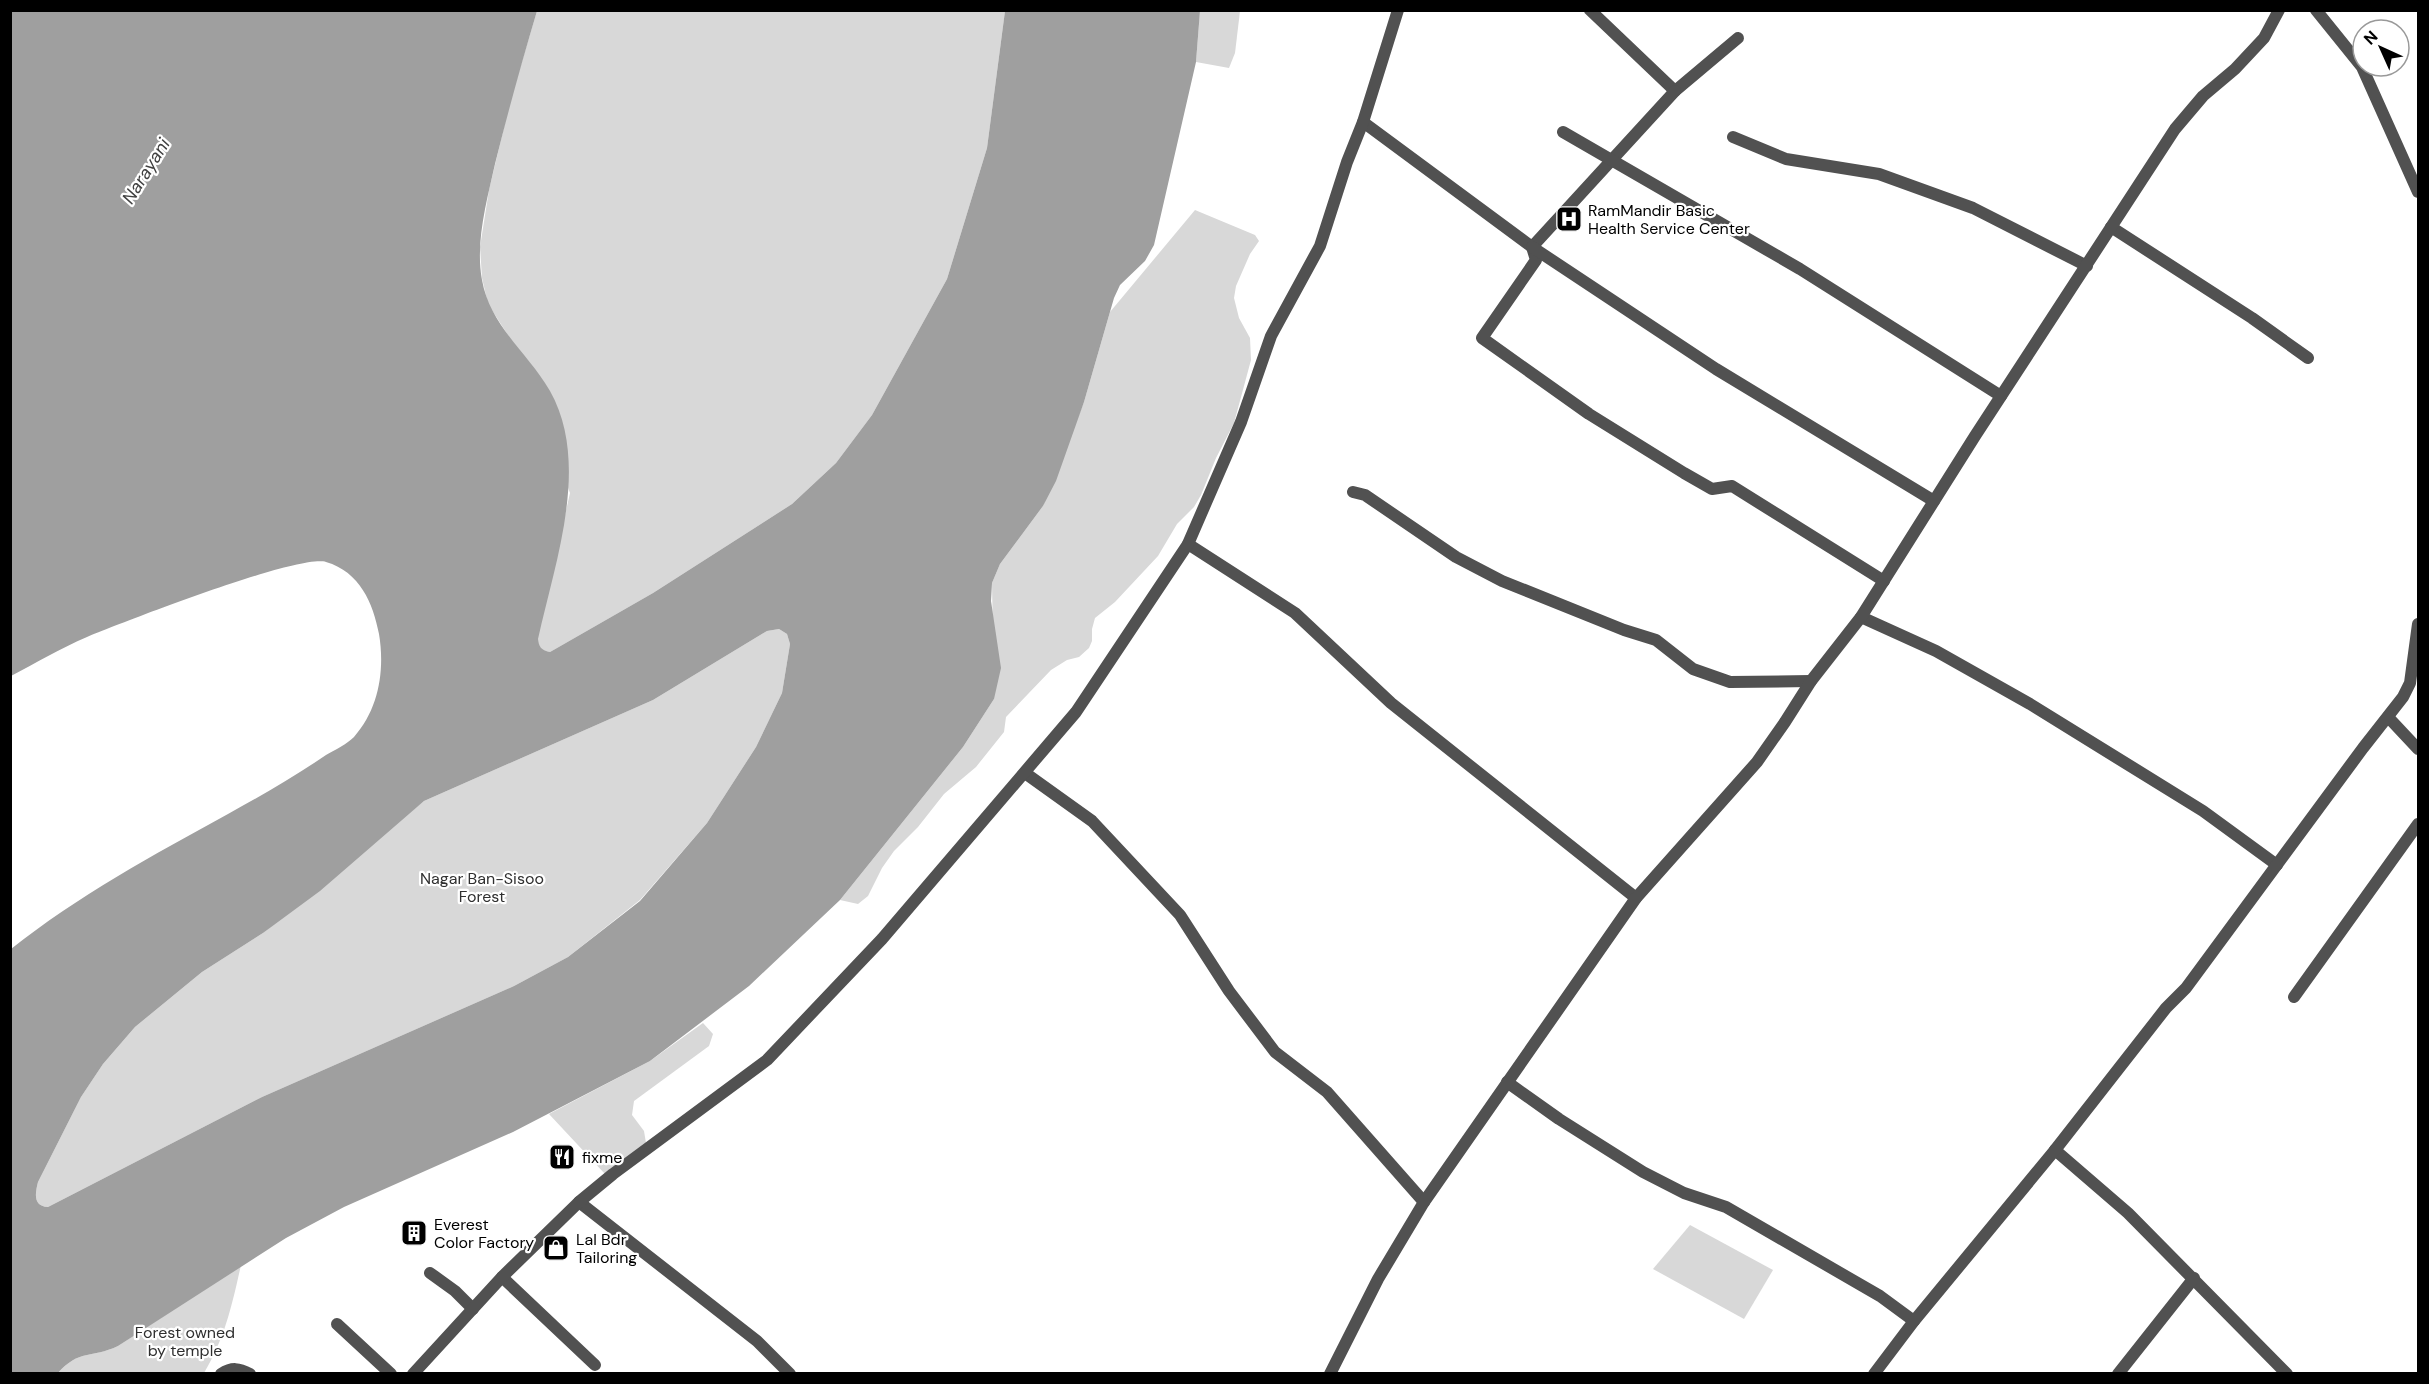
<svg xmlns="http://www.w3.org/2000/svg" width="2429" height="1384" viewBox="0 0 2429 1384" font-family="'DM Sans',sans-serif">
<style>
.green{fill:#d8d8d8}
.water{fill:#9f9f9f;fill-rule:evenodd}
.lines{fill:none;stroke-linecap:round;stroke-linejoin:round}
.minor{stroke:#515151;stroke-width:12}
.labels{text-anchor:middle;stroke-width:4.5;stroke-linejoin:round;paint-order:stroke}
.poi-label{font-size:16px;fill:#000;stroke:#fff;text-anchor:start}
.park-label{font-size:16px;fill:#2f2f2f;stroke:#fff}
.water-label{font-size:18px;font-style:italic;fill:#404040;stroke:#fff}
</style>
<rect width="100%" height="100%" fill="#fff"/>
<g class="green">
<path d="M 537,11 L 1005,11 L 987,148 L 947,279 L 872,415 L 836,463 L 792,504 L 653,593 L 550,652 C 541,650 539,647 537,639 L 570,493 L 513,343 L 488,304 L 482,278 L 480,247 L 489,190 L 511,98 Z"/>
<polygon points="1200,11 1240,11 1235,53 1229,68 1196,62"/>
<polygon points="1195,210 1255,235 1259,241 1250,254 1236,286 1234,298 1239,318 1250,338 1251,360 1234,423 1216,458 1201,495 1194,507 1177,524 1158,556 1115,602 1095,618 1092,629 1092,641 1089,648 1079,657 1067,660 1051,670 1006,717 1004,732 976,767 944,794 918,827 894,851 882,868 868,896 858,904 840,900 963,747 994,699 992,583 1000,564 1043,506 1084,402 1110,312"/>
<path d="M 779,629 L 787,634 L 790,644 L 782,693 L 756,747 L 707,823 L 640,900 L 568,957 L 514,986 L 262,1097 L 48,1207 C 33,1206 35,1194 38,1182 L 81,1097 L 103,1064 L 135,1027 L 202,972 L 263,933 L 424,801 L 653,700 L 767,631 Z"/>
<polygon points="703,1023 713,1034 709,1046 634,1101 632,1115 644,1131 646,1143 605,1174 549,1114 650,1061"/>
<polygon points="1690,1225 1773,1270 1744,1319 1653,1269"/>
<path d="M 241,1265 C 232,1305 225,1338 204,1373 L 57,1374 C 80,1348 91,1359 118,1346 Z"/>
</g>
<path class="water" d="M 11,10 L 537,11 C 522,61 508,112 495,164 C 487,200 475,242 482,280 C 490,326 528,353 550,391 C 591,464 555,562 538,639 C 539,647 541,650 550,652 L 653,593 L 792,504 L 836,463 L 872,415 L 947,279 L 987,148 L 1005,11 L 1200,11 L 1196,62 L 1154,245 L 1145,261 L 1120,285 L 1114,298 L 1084,402 L 1056,481 L 1043,506 L 1000,564 L 992,583 L 991,601 L 1001,668 L 994,699 L 963,747 L 840,900 L 749,986 L 650,1061 L 513,1132 L 344,1207 L 286,1238 L 118,1346 C 91,1359 80,1348 57,1374 L 11,1373 L 11,949 C 78,896 153,855 228,814 C 262,795 294,777 326,755 C 335,750 347,744 354,737 C 379,709 385,670 379,634 C 373,603 360,572 326,562 C 297,554 124,622 87,637 C 61,648 36,663 11,676 ZM 779,629 L 787,634 L 790,644 L 782,693 L 756,747 L 707,823 L 640,901 L 568,957 L 514,986 L 262,1097 L 48,1207 C 33,1206 35,1194 38,1182 L 81,1097 L 103,1064 L 135,1027 L 202,972 L 263,933 L 320,891 L 424,801 L 653,700 L 767,631 Z"/>
<g class="lines">
<g class="minor">
<polyline points="1590,10 1675,91 1738,38"/>
<polyline points="2316,10 2362,67 2418,192"/>
<polyline points="1363,122 1532,247 1675,91"/>
<polyline points="1563,132 1800,269 2001,396"/>
<polyline points="1733,137 1786,159 1879,174 1973,208 2087,266"/>
<polyline points="2111,227 2252,318 2308,358"/>
<polyline points="1532,247 1536,260 1482,338 1589,414 1684,473 1712,489 1732,486 1884,581"/>
<polyline points="1532,247 1716,369 1934,501"/>
<polyline points="1353,492 1365,495 1456,557 1502,581 1624,630 1656,640 1693,669 1730,682 1811,681"/>
<polyline points="1188,544 1295,613 1391,703 1636,898"/>
<polyline points="1861,617 1936,651 2030,704 2203,811 2277,865"/>
<polyline points="2388,717 2418,749"/>
<polyline points="1025,773 1092,821 1180,915 1229,991 1275,1052 1327,1092 1424,1202"/>
<polyline points="2294,997 2418,824"/>
<polyline points="1507,1082 1559,1119 1643,1172 1684,1193 1726,1207 1880,1296 1914,1321"/>
<polyline points="2055,1150 2128,1213 2287,1374"/>
<polyline points="579,1202 757,1341 790,1374"/>
<polyline points="430,1273 455,1291 473,1309"/>
<polyline points="502,1277 595,1365"/>
<polyline points="337,1324 391,1374"/>
<path d="M 221,1374 C 232,1367 239,1368 250,1374"/>
<polyline points="413,1374 502,1277 579,1202 613,1174 767,1060 882,939 1076,712 1188,544 1241,422 1271,336 1320,246 1347,162 1363,122 1398,10"/>
<polyline points="1330,1374 1378,1279 1424,1202 1636,898 1757,762 1785,722 1811,681 1861,617 1975,436 2175,129 2203,96 2235,69 2264,38 2279,10"/>
<polyline points="1874,1374 1914,1321 2055,1150 2166,1008 2186,988 2363,748 2403,697 2410,683 2418,624"/>
<polyline points="2118,1374 2194,1278"/>
</g>
</g>
<defs>
<g id="hospital-square" transform="scale(1.35)"><rect x="-9" y="-9" width="18" height="18" rx="4" fill="#000" stroke="#fff"/><path d="M-5-5h3v3.5h4V-5h3V5h-3V1.5h-4V5h-3Z" fill="#fff"/></g>
<g id="restaurant-square" transform="scale(1.35)"><rect x="-9" y="-9" width="18" height="18" rx="4" fill="#000" stroke="#fff"/><path d="M-5-6h1v4h1v-4h1v4h1v-4h1v5L-1.5 .5V6h-2V.5L-5-1ZM5-6V6H3V1.5H1.5Q1.5-4 5-6Z" fill="#fff"/></g>
<g id="building-square" transform="scale(1.35)"><rect x="-9" y="-9" width="18" height="18" rx="4" fill="#000" stroke="#fff"/><path d="M-4-6H4V6H1V3H-1V6H-4ZM-2.5-4.3h1.7v1.8h-1.7ZM.8-4.3h1.7v1.8H.8ZM-2.5-1h1.7V.8h-1.7ZM.8-1h1.7V.8H.8Z" fill="#fff"/></g>
<g id="shop-square" transform="scale(1.35)"><rect x="-9" y="-9" width="18" height="18" rx="4" fill="#000" stroke="#fff"/><path d="M-5-2.5h2.3a2.7 3.5 0 0 1 5.4 0H5L5.5 6h-11ZM-1.5-2.5h3a1.5 2.3 0 0 0-3 0Z" fill="#fff"/></g>
</defs>
<g fill-rule="evenodd">
<use href="#hospital-square" x="1569" y="219"/>
<use href="#restaurant-square" x="562" y="1157"/>
<use href="#building-square" x="414" y="1233"/>
<use href="#shop-square" x="556" y="1248"/>
</g>
<g class="labels">
<g class="poi-label">
<text x="1588" y="216">RamMandir Basic<tspan x="1588" dy="18">Health Service Center</tspan></text>
<text x="582" y="1163">fixme</text>
<text x="434" y="1230">Everest<tspan x="434" dy="18">Color Factory</tspan></text>
<text x="576" y="1245">Lal Bdr<tspan x="576" dy="18">Tailoring</tspan></text>
</g>
<g class="park-label">
<text x="482" y="884">Nagar Ban-Sisoo<tspan x="482" dy="18">Forest</tspan></text>
<text x="185" y="1338">Forest owned<tspan x="185" dy="18">by temple</tspan></text>
</g>
<g class="water-label">
<text transform="translate(146 171) rotate(-58)" y="6">Narayani</text>
</g>
</g>
<rect width="2429" height="1384" fill="none" stroke="#000000" stroke-width="24"/>
<g transform="translate(2381 48) rotate(315)"><circle r="28" fill="#ffffff" stroke="#999999" stroke-width="1.5"/>
<path d="M0-4.5L10 22L0 15L-10 22Z" fill="#000000"/>
<text y="-9" font-size="16" font-weight="bold" text-anchor="middle" fill="#000000">N</text>
</g>
</svg>
